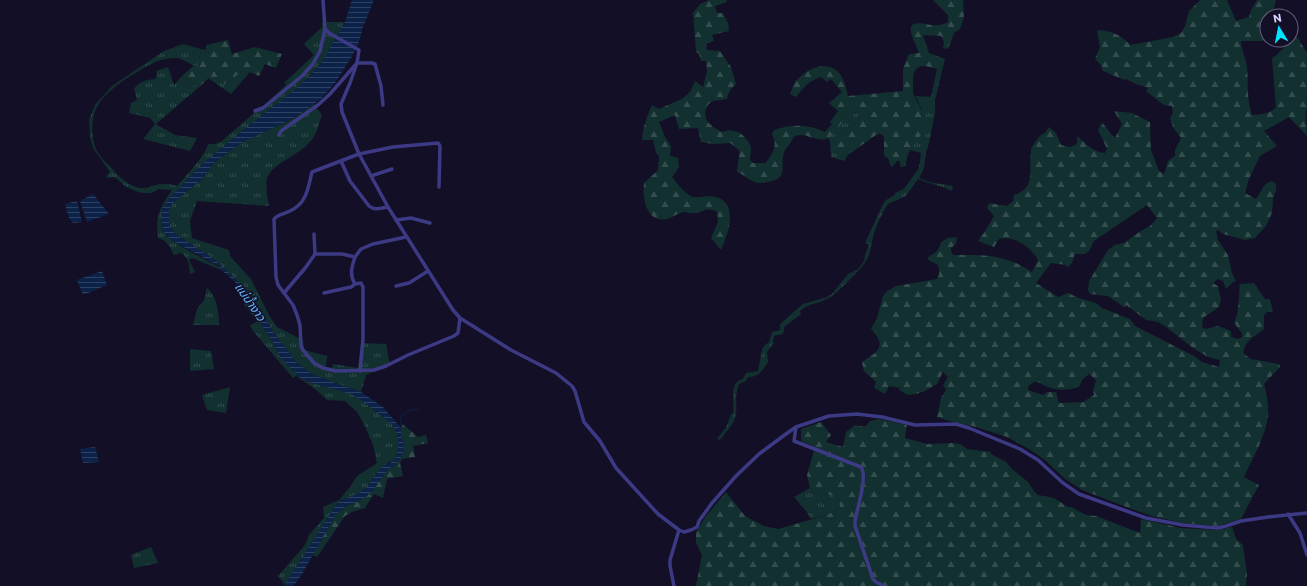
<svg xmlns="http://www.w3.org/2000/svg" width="1307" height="586" viewBox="0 0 1307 586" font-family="Commissioner,'Noto Sans Thai',sans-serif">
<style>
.grass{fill:url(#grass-tufts)}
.forest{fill:url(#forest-firs);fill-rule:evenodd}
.water{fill:url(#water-rules)}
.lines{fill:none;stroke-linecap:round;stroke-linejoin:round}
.stream{stroke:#0c2248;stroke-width:1}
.minor{stroke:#3d3a85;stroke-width:3.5}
.labels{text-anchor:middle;stroke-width:3;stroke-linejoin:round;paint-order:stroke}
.water-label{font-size:12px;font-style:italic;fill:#62b6ff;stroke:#130f26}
</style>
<defs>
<pattern id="grass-tufts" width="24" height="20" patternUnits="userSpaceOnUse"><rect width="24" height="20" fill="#12302f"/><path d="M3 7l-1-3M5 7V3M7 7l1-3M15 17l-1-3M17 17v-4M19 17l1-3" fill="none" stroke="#344d4e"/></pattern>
<pattern id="forest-firs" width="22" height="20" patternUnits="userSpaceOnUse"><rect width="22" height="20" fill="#12302f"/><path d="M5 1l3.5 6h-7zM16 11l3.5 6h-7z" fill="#344d4e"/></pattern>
<pattern id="water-rules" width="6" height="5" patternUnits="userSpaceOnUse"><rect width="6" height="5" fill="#0c2248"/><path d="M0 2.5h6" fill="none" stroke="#2f4163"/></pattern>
</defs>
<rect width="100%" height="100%" fill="#130f26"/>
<g class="grass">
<path d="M 322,22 L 345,22 C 334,43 323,64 306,80 C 282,105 145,193 163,231 C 168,242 207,260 219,267 L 221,270 L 192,258 L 189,260 L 195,272 L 190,274 C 189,265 189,258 181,253 L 174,255 C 170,247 167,240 158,238 C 155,216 160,207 172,190 L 158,189 C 151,197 135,192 127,187 C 122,185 119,179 114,177 C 111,177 110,178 107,178 L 106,176 L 110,172 L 93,148 L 90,138 L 89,120 L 95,105 L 112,86 L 164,51 L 183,44 L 201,49 L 198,67 C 190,65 185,59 176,58 C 161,57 146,66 134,74 C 123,80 104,94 98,105 C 91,117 91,134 95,147 C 98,154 104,161 110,166 C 117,175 125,183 136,187 C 147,191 152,184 162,184 C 167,183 172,185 177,186 C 185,177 206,155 208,144 L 215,144 L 222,141 L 255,112 L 254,109 L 263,106 L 286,85 L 284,83 L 314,55 L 304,44 L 322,27 Z"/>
<path d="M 168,67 L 174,85 L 182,76 L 198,88 L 156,124 L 175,135 L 197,138 L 190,151 L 143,139 L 155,124 L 150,118 L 129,113 L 131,103 L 137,100 L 134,89 C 139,81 146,80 155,79 L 157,75 L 156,71 Z"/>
<path d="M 937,69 L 942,71 L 935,100 L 935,113 L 929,143 L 926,153 L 924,168 L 919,178 L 929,182 L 953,186 L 952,191 C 941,185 929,184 918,179 L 906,196 L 888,204 C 882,213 876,226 873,237 C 871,245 871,254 866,261 C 861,269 835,296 827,299 C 816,305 811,302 800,311 L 801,314 L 784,327 C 784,338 780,333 774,336 L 773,344 L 767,352 L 768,362 C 762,371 759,377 748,377 L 746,381 L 739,384 C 731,403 744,412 727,431 C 724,434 723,438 719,440 L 717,439 L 727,426 L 731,414 L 733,413 C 735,402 728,382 743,379 L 746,373 L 758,371 L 762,350 L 764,346 L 769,342 L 772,332 L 780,330 L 780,324 L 803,304 L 827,297 L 832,294 L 848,274 L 858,269 L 864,261 L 865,255 L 869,245 L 865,243 L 883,204 L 886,200 L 895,195 L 895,193 L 904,189 L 919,168 L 921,153 L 910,150 L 915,142 L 922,109 L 915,96 L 931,97 Z"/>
<polygon points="244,70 250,72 231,94 208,78 211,76 225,84"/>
<path d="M 314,104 L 322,115 C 319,122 318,132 313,138 C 303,154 276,161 268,176 C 264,183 268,198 269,206 L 197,201 L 190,221 L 192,238 L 229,250 L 230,256 L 251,279 L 270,317 L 277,327 L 303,340 L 304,350 L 327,356 L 326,367 L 332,368 L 333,364 L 358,368 L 361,343 L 386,344 L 390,365 L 366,375 L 361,392 L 321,378 L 310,373 L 296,362 L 273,332 L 262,311 L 243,286 L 214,259 L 175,234 L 170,227 L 169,221 L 169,209 L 173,203 L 202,179 L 214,163 L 228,152 L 242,142 L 294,118 Z"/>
<polygon points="849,112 854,112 858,114 859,121 836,134 840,157 848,155 844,161 831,157 830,141 828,138 838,127"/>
<polygon points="239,287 256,317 270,337 278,354 299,377 309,382 351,393 361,400 392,424 396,431 398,439 398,449 396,458 394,461 389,462 375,475 367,487 358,494 341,500 336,505 285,585 278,576 305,545 309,535 324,518 323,507 339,500 350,487 357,476 377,463 373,445 364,424 357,412 345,401 327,400 315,389 296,376 293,378 253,331 250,325 257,322 244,304"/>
<path d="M 207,288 C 217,296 219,313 219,325 L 193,325 L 197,309 L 204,300 Z"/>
<polygon points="190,349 211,351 214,369 190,371"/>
<polygon points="230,387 226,413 207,410 202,395"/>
<polygon points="810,488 838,498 840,507 827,515 811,519 806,511 794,497"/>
<polygon points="151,547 158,563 134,568 131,555"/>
</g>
<g class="forest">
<path d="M 709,0 L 726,0 L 727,2 L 715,6 L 717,13 L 723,13 L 728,23 L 729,31 L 712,35 L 714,41 L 707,43 L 706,48 L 708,50 L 720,51 L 731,67 L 736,84 C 731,89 728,92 727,99 C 723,100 718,100 714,101 C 705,103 703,115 708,122 C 711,126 717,129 721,132 C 725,131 730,130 734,131 C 742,132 751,142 751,150 C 751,153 750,156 750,160 L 753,163 L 766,163 C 773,152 778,147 772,134 L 774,130 C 791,124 809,124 825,132 L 832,124 L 830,122 L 838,111 L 829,103 L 842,92 L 831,79 L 827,82 L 821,77 C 810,80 803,88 796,97 L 790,94 C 792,90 793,85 795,82 C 805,69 827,59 839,73 C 845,80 846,88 848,96 L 903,91 L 903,69 L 909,54 L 919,53 C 917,47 912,38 911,32 C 908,18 927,25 933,25 C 938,26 944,24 948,22 L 948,15 L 933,0 L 963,0 L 964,17 L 960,29 L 954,33 L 948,49 L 943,48 L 944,42 L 941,36 L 923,35 L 929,53 L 945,59 L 942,71 C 926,65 912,60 913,84 C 913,87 913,90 913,93 C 916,103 925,111 926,122 C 926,133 912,144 908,154 C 907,158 906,163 905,166 L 900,167 L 900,161 L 897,161 L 892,167 L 890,165 L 888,158 L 884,156 L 884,137 L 883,135 L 880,134 L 876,135 L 848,155 L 840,157 L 836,153 L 833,140 L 836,134 L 859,121 L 858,114 L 854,112 L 849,112 C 843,119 836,134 828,138 C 817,144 804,130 794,137 C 792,139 791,143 789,145 C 774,159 794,178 768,182 C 763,183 757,184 753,181 C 747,179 743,174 737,172 C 737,164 740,157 739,150 L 730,143 L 713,144 L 701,142 L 698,128 L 679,129 L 675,115 L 659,122 L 665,137 L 671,146 L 670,156 L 678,158 L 679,167 L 672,177 C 677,183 684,193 691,196 C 697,199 703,196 709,196 C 741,198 729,232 721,250 L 711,238 L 718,222 L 717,212 C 709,207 704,211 696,213 C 692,214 688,212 684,212 C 678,213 673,217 667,219 C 646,224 642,197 644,183 L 658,170 L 659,156 L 656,153 L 653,140 L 642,140 C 643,127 647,116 652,105 L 659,109 L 682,99 L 690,92 L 695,81 L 703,87 L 707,71 L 706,61 L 701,61 L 699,54 L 696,52 L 693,13 L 700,4 Z"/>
<path d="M 1200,0 L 1227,0 L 1236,21 L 1249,17 L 1251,10 L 1257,0 L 1276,0 L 1272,16 L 1267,16 C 1267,26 1265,32 1264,41 L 1241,41 C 1241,51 1247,59 1247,69 C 1249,87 1246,96 1252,115 C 1261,114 1270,114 1276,107 L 1272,58 C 1278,55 1279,51 1283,49 L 1285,40 L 1291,40 L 1291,36 L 1298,38 L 1307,53 L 1307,108 C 1304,114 1307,128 1307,136 L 1289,117 L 1264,131 L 1277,146 L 1260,156 L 1249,179 L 1245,193 L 1256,199 L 1264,186 L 1267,183 L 1272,181 L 1276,184 L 1276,190 L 1273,199 L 1272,213 L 1266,226 L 1255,238 L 1245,240 L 1223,234 L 1218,230 L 1216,231 L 1218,240 L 1228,255 L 1232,273 L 1236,281 L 1233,282 L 1226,289 L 1223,281 L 1218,279 L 1213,283 L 1218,286 L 1221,299 L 1219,307 L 1203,318 L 1202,327 L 1205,329 L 1218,326 L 1231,331 L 1231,337 L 1238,339 L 1242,337 L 1242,333 L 1234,323 C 1240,310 1238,298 1240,284 L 1254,283 L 1265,299 L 1270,299 L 1273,312 L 1267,312 L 1264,315 L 1264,329 C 1256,336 1242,342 1244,354 L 1251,359 L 1279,364 L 1280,367 L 1264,384 C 1267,396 1270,410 1267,422 C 1263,441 1252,459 1244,477 L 1259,485 L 1241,519 L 1217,526 L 1183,523 L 1152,516 L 1129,508 L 1082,490 L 1065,479 L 1045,460 L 1029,449 L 1007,437 L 976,427 L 946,420 L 937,417 L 941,398 L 946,390 L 943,385 L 948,377 L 943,372 L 937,384 L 925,391 L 916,394 L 908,395 L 899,390 L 900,388 L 889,386 L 885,394 L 874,388 L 876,382 L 864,371 L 862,363 C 866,358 870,357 875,353 C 884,346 878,335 871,329 L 877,318 L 883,296 L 887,291 L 896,286 L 937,279 C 940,273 940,270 937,264 L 930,261 L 928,259 L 929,256 C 937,253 939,249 941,242 L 948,238 L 957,237 L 956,244 L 951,248 L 951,252 L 954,255 C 974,255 995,254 1013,262 C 1020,264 1026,269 1032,272 L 1038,260 C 1031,247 1014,235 999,239 L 994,247 L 978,241 L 986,230 L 994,216 L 987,208 L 989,203 L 1007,206 L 1013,201 L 1014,195 C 1037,188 1028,169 1031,152 C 1031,147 1034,144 1036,141 C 1039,137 1041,134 1045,133 L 1049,127 L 1056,133 L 1061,145 L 1070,147 L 1077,144 L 1077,136 C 1085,143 1094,153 1105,153 L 1107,149 L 1102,138 L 1098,130 L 1102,122 L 1111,134 L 1115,138 L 1122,124 L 1114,111 L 1132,113 L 1150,122 L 1151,150 L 1159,171 L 1164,174 L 1168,161 L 1175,156 L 1175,150 L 1181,138 L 1173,127 L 1170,118 L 1173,113 L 1172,106 L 1164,105 L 1146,91 L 1148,88 L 1136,84 L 1126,79 L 1124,80 L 1103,71 L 1101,65 L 1095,59 L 1100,47 L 1097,30 C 1109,30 1122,35 1130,45 L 1173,37 L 1181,33 L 1185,26 L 1189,11 ZM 1147,205 L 1157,218 L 1150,226 L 1139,232 L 1124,243 L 1115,245 L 1108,250 L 1089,281 L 1088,290 L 1090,294 L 1108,296 L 1124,307 L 1126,305 L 1146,320 L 1158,322 L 1165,326 L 1193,348 L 1208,357 L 1220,360 L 1219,367 L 1202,362 L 1194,356 L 1135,326 L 1130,319 L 1102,308 L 1096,303 L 1079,298 L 1068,293 L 1058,297 L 1036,283 L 1051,263 L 1066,265 L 1067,268 L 1072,263 L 1075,254 L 1085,254 L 1089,251 L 1094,241 ZM 1089,374 L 1096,380 L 1093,390 L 1094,395 L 1083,402 L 1059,403 L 1056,392 L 1047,392 L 1043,395 L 1028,390 C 1028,386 1031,382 1036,382 C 1040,382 1044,386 1048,387 C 1057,391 1070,390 1079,387 L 1082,380 Z"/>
<polygon points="228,40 232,54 255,47 282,54 276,68 265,64 259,76 244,70 225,84 211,76 198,88 182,76 193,66 198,67 201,49 206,50 206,45"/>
<polygon points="879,419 907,425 905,438 927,444 953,443 960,444 967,449 991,452 991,454 1006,462 1012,469 1028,482 1034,491 1038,495 1054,498 1068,507 1071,507 1086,515 1096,516 1140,533 1141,519 1181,528 1216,530 1232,527 1236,539 1243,545 1247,574 1246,586 696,586 702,555 696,543 696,532 706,516 726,492 745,516 764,526 778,529 827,515 840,507 838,498 810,488 807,475 815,447 801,441 801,429 821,422 831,435 826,442 843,447 846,432 855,425 865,427 870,421"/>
<polygon points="403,424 418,437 426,435 428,443 413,446 415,457 402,459 400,463 403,476 387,479 383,498 374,494 365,508 352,512 345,516 317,557 312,555 336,514 348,505 359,501 388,469 395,465 403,452 404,444 401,436 401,428"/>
</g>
<g class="water">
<polygon points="352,0 374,0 363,27 358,45 351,58 335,83 321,99 294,118 243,142 228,152 214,163 202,179 173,203 169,209 169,221 170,227 175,234 214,259 243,286 262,311 273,332 296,362 310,373 321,378 361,392 383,407 401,428 401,436 404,444 403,452 400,459 395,465 388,469 374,489 366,497 359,501 348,505 336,514 301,576 293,586 284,586 336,505 341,500 358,494 367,487 375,475 383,466 394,461 396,458 398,449 398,439 396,431 392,424 361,400 351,394 309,382 299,377 280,357 270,337 256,317 239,287 233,280 221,270 219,266 171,240 163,231 161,218 162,209 167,201 201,165 267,111 287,96 306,80 320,65 345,22"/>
<polygon points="93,194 109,214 87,222 80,201"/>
<polygon points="77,201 82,222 73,223 69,218 65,204"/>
<polygon points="102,271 107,285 83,295 77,280"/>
<polygon points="95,447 99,462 83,463 80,449"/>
</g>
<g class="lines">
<path class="stream" d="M 399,428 L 401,423 L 401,417 C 407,411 411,409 419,409"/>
<g class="minor">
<polyline points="323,0 325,29 329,33 359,50 357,63 350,83 341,104 342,112 359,154 388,207 453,310 460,318 511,350 556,373 572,386 575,391 584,422 600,441 616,468 658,514 679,530 684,532 691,530 697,527 699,521 712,503 736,476 759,454 786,434 796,427 829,416 857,414 882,417 915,425 956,424 969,428 1020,449 1038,460 1063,483 1079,494 1146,518 1183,525 1217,528 1226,526 1241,521 1268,517 1307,513"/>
<polyline points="255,111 263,108 302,76 313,64 320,51 325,29"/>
<polyline points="279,135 281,131 318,105 330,94 357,63 372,63 375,64 381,86 383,105"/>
<path d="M 341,161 L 350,181 L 369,206 C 375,211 381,208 388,207"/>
<polyline points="371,176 392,169"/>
<path d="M 439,187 L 440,146 L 438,143 L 393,147 L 359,154 L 312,172 C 308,188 307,203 290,211 C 285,214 278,214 274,219 L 276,277 L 278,285 L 293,305 L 297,315 L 300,325 L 301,346 L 303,350 L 314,363 L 323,368 L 336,371 L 374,370 L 386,366 L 408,355 L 454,336 L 458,333 L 460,318"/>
<polyline points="396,220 411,218 430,223"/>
<path d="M 315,254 L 342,254 L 355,257 C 352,266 349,275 355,284 L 361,283 L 363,287 L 363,339 L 360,371"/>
<polyline points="355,257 361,249 373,244 406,237"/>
<polyline points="396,286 409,283 428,271"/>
<polyline points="284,293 306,267 315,254 314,234"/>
<polyline points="324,293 351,287 355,284"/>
<path d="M 796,427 L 794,441 L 861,467 C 868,476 857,509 855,521 L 855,526 L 873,579 L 876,582 L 884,586"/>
<polyline points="1288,514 1300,533 1307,555"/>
<polyline points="674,586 670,566 670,560 679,530"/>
</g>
</g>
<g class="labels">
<g class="water-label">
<text transform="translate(250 302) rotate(55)" y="4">แม่น้ำงาว</text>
</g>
</g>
<g transform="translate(1279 28) rotate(350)"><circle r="19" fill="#130f26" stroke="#625e7d"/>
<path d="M0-3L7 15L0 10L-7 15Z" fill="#00e5ff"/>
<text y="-6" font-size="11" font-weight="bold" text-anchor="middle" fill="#d9d4ff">N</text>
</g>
</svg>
